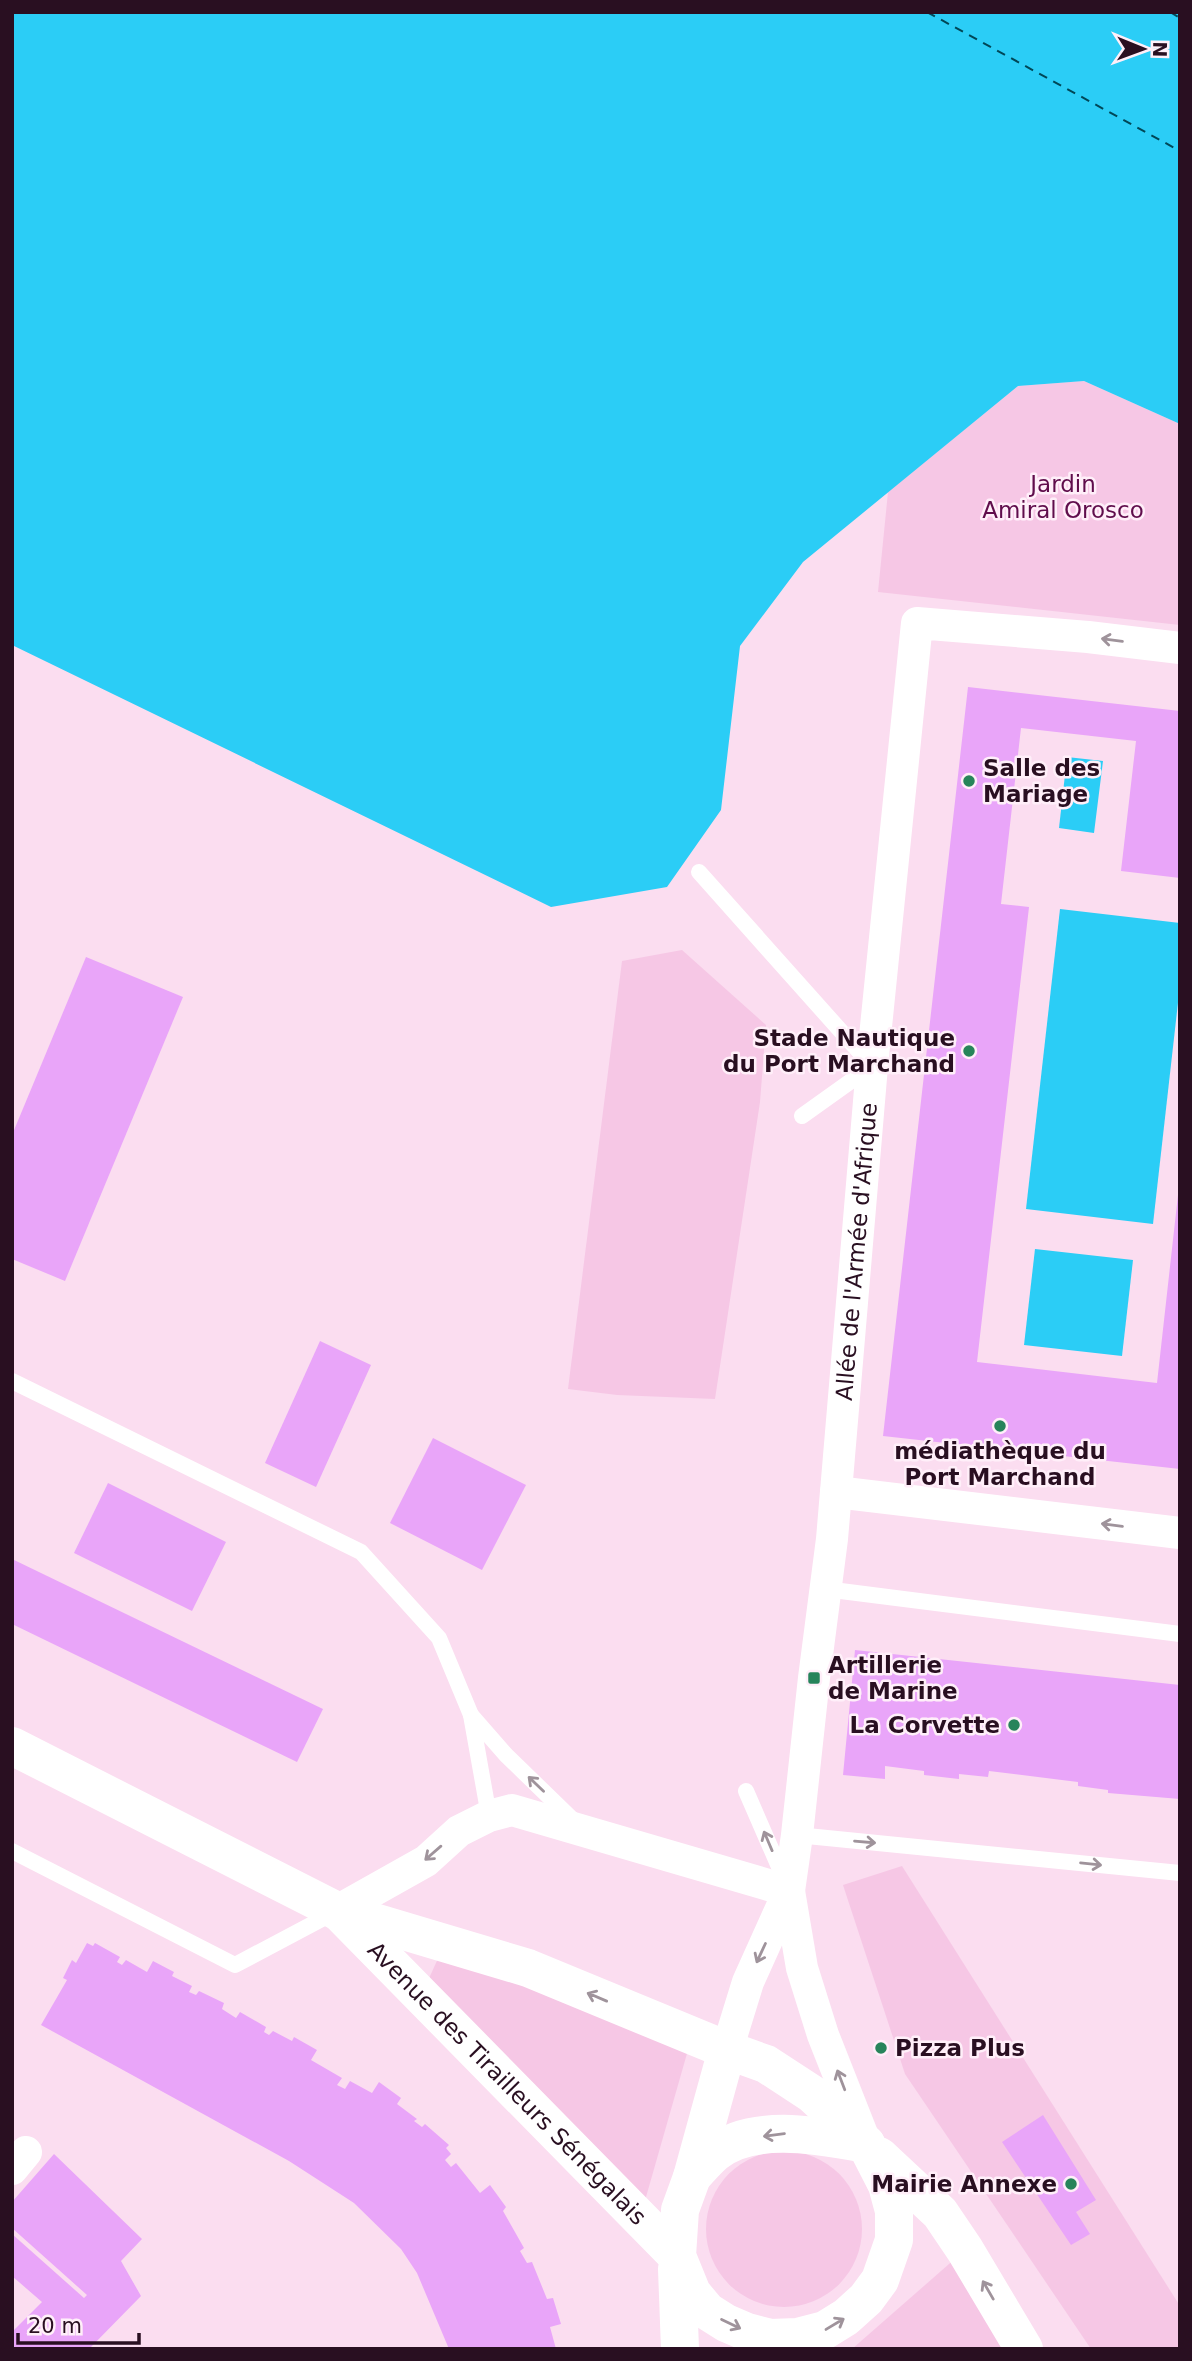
<svg xmlns="http://www.w3.org/2000/svg" width="1192" height="2361" viewBox="0 0 1192 2361" font-family="'DejaVu Sans',sans-serif">
<style>
.green{fill:#f6c7e5}
.water{fill:#2bcdf6}
.lines{fill:none;stroke-linecap:round;stroke-linejoin:round}
.ferry{stroke:#014757;stroke-width:2;stroke-dasharray:9 7;stroke-linecap:butt}
.building{fill:#e9a5f9}
.service{stroke:#fff;stroke-width:16}
.minor{stroke:#fff;stroke-width:32}
.secondary{stroke:#fff;stroke-width:38}
.oneway{stroke:#9f939b}
.poi-dot{fill:#27845b;stroke:#ffeff9;stroke-width:2.5}
.labels{text-anchor:middle;stroke-width:5;stroke-linejoin:round;paint-order:stroke}
.park-label{font-size:23px;fill:#600d4c;stroke:#ffeff9}
.poi-label{font-size:23px;font-weight:bold;fill:#290f21;stroke:#ffeff9;text-anchor:start}
.street-label{font-size:23px;fill:#290f21;stroke:#ffeff9}
</style>
<rect width="100%" height="100%" fill="#fbddf0"/>
<g class="green">
<polygon points="1084,381 1180,424 1180,625 878,592 888,492 1018,386"/>
<polygon points="682,950 766,1025 760,1102 715,1399 617,1395 568,1389 622,961"/>
<polygon points="902,1866 1180,2306 1180,2349 1091,2349 905,2074 843,1885"/>
<polygon points="445,1943 692,2036 640,2218 421,1996"/>
<circle cx="784" cy="2229" r="78"/>
<polygon points="965,2250 1024,2349 852,2349"/>
</g>
<g class="water">
<polygon points="12,12 1180,12 1180,424 1084,381 1018,386 803,562 740,646 721,810 667,887 551,907 12,645"/>
<polygon points="1067,757 1103,761 1094,833 1059,828"/>
<polygon points="1060,909 1180,923 1180,985 1153,1224 1026,1209"/>
<polygon points="1035,1249 1133,1260 1122,1356 1024,1345"/>
</g>
<g class="lines">
<g class="ferry">
<polyline points="927,12 1180,151"/>
<polyline points="1170,12 1180,18"/>
</g>
</g>
<g class="building">
<polygon points="968,687 1180,711 1180,878 1121,871 1136,741 1021,728 1001,904 1029,907 977,1362 1157,1383 1178,1195 1180,1195 1180,1469 883,1436"/>
<polygon points="86,957 183,997 65,1281 12,1259 12,1135"/>
<polygon points="320,1341 371,1365 316,1487 265,1463"/>
<polygon points="433,1438 526,1485 482,1570 390,1523"/>
<polygon points="108,1483 226,1542 192,1611 74,1553"/>
<polygon points="12,1559 323,1709 297,1762 12,1624"/>
<polygon points="855,1650 1180,1685 1180,1799 1108,1793 1108,1790 1078,1786 1078,1782 989,1771 988,1777 959,1774 959,1779 924,1775 924,1771 885,1766 885,1779 843,1775"/>
<polygon points="87,1943 93,1946 95,1943 120,1957 117,1962 122,1965 126,1960 147,1972 153,1961 174,1972 172,1976 192,1986 189,1992 196,1995 199,1991 224,2003 222,2009 236,2018 240,2012 266,2027 264,2032 269,2035 273,2031 292,2041 294,2037 317,2050 311,2060 342,2078 337,2085 345,2089 350,2081 372,2093 379,2082 401,2098 397,2104 417,2119 414,2121 422,2127 425,2124 449,2145 446,2148 451,2154 445,2160 451,2167 456,2163 480,2193 490,2185 506,2207 503,2211 524,2248 520,2251 527,2263 532,2262 547,2299 553,2298 561,2324 550,2327 556,2349 449,2349 417,2273 401,2249 354,2203 289,2161 41,2025 67,1980 63,1978 72,1960 76,1963"/>
<polygon points="1043,2115 1096,2200 1076,2212 1090,2234 1071,2245 1002,2142"/>
<polygon points="54,2154 142,2239 121,2261 141,2296 89,2349 12,2349 12,2332 42,2302 12,2276 12,2234 84,2298 87,2295 12,2228 12,2202"/>
</g>
<g class="lines">
<g class="service">
<polyline points="699,872 872,1066 802,1116"/>
<polyline points="12,1381 361,1552 439,1638 471,1715"/>
<polyline points="825,1589 1180,1634"/>
<polyline points="746,1791 786,1883"/>
<polyline points="489,1816 471,1715 506,1755 575,1822"/>
<polyline points="797,1835 1180,1873"/>
<polyline points="12,1851 235,1965 335,1912"/>
</g>
<g class="minor">
<polyline points="836,1492 1180,1533"/>
<polyline points="789,1891 802,1968 823,2035 866,2144"/>
<polyline points="337,1911 426,1861 459,1831 489,1816 512,1810 789,1891"/>
<path id="s1" d="M 727,2050 L 748,1982 L 789,1891 L 797,1835 L 814,1678 L 832,1539 L 872,1066 L 917,623 L 1088,637 L 1180,648"/>
<polyline points="12,2169 26,2152"/>
</g>
<g class="secondary">
<polyline points="12,1746 337,1911 528,1968 727,2050 766,2064 812,2094 866,2144 887,2185 894,2211 894,2240 880,2280 866,2299 846,2317 825,2330 798,2337 770,2338 747,2332 726,2323 707,2311 692,2293 677,2256 680,2210 692,2177 727,2050"/>
<path id="s2" d="M 339,1912 L 677,2256"/>
<polyline points="879,2156 940,2213 965,2250 1024,2349"/>
<path d="M 692,2177 C 699,2169 707,2160 715,2153 C 753,2122 821,2136 866,2144"/>
<polyline points="677,2269 680,2349"/>
</g>
</g>
<defs><path id="oneway-shaft" d="M-6 0H5M1.5-3L5.5 0L1.5 3" fill="none" stroke-width="1.6" stroke-linecap="round" stroke-linejoin="round" transform="scale(1.75)"/></defs>
<g class="oneway">
<use href="#oneway-shaft" transform="translate(1112 640) rotate(-173)"/>
<use href="#oneway-shaft" transform="translate(1112 1525) rotate(-173)"/>
<use href="#oneway-shaft" transform="translate(536 1784) rotate(-136)"/>
<use href="#oneway-shaft" transform="translate(768 1841) rotate(-113)"/>
<use href="#oneway-shaft" transform="translate(865 1842) rotate(5)"/>
<use href="#oneway-shaft" transform="translate(433 1853) rotate(139)"/>
<use href="#oneway-shaft" transform="translate(1091 1864) rotate(6)"/>
<use href="#oneway-shaft" transform="translate(761 1953) rotate(115)"/>
<use href="#oneway-shaft" transform="translate(597 1997) rotate(-157)"/>
<use href="#oneway-shaft" transform="translate(841 2080) rotate(-111)"/>
<use href="#oneway-shaft" transform="translate(774 2135) rotate(173)"/>
<use href="#oneway-shaft" transform="translate(988 2290) rotate(-120)"/>
<use href="#oneway-shaft" transform="translate(731 2324) rotate(26)"/>
<use href="#oneway-shaft" transform="translate(835 2324) rotate(-31)"/>
</g>
<g class="poi-dot">
<circle cx="969" cy="781" r="7"/>
<circle cx="969" cy="1051" r="7"/>
<circle cx="1000" cy="1426" r="7"/>
<rect x="807" y="1671" width="14" height="14" rx="3.5"/>
<circle cx="1014" cy="1725" r="7"/>
<circle cx="881" cy="2048" r="7"/>
<circle cx="1071" cy="2184" r="7"/>
</g>
<g class="labels">
<g class="park-label">
<text x="1063" y="492">Jardin<tspan x="1063" dy="26">Amiral Orosco</tspan></text>
</g>
<g class="poi-label">
<text x="983" y="776">Salle des<tspan x="983" dy="26">Mariage</tspan></text>
<text x="955" y="1046" text-anchor="end">Stade Nautique<tspan x="955" dy="26">du Port Marchand</tspan></text>
<text x="1000" y="1459" text-anchor="middle">médiathèque du<tspan x="1000" dy="26">Port Marchand</tspan></text>
<text x="828" y="1673">Artillerie<tspan x="828" dy="26">de Marine</tspan></text>
<text x="1000" y="1733" text-anchor="end">La Corvette</text>
<text x="895" y="2056">Pizza Plus</text>
<text x="1057" y="2192" text-anchor="end">Mairie Annexe</text>
</g>
<g class="street-label">
<text dy="8" stroke="none"><textPath href="#s1" startOffset="814">Allée de l'Armée d'Afrique</textPath></text>
<text dy="8" stroke="none"><textPath href="#s2" startOffset="240">Avenue des Tirailleurs Sénégalais</textPath></text>
</g>
</g>
<rect width="1192" height="2361" fill="none" stroke="#290f21" stroke-width="28"/>
<g transform="translate(1143 49) rotate(91)" stroke="#ffeff9" stroke-width="5" paint-order="stroke">
<path d="M0-5L12 26L0 18L-12 26Z" fill="#290f21"/>
<text y="-10" font-size="19" font-weight="bold" text-anchor="middle" fill="#290f21">N</text>
</g>
<path d="M18 2333v10h121v-10" fill="none" stroke="#290f21" stroke-width="3.5"/>
<text x="28" y="2333" font-size="21" fill="#290f21" stroke="#ffeff9" stroke-width="5" paint-order="stroke">20 m</text>
</svg>
